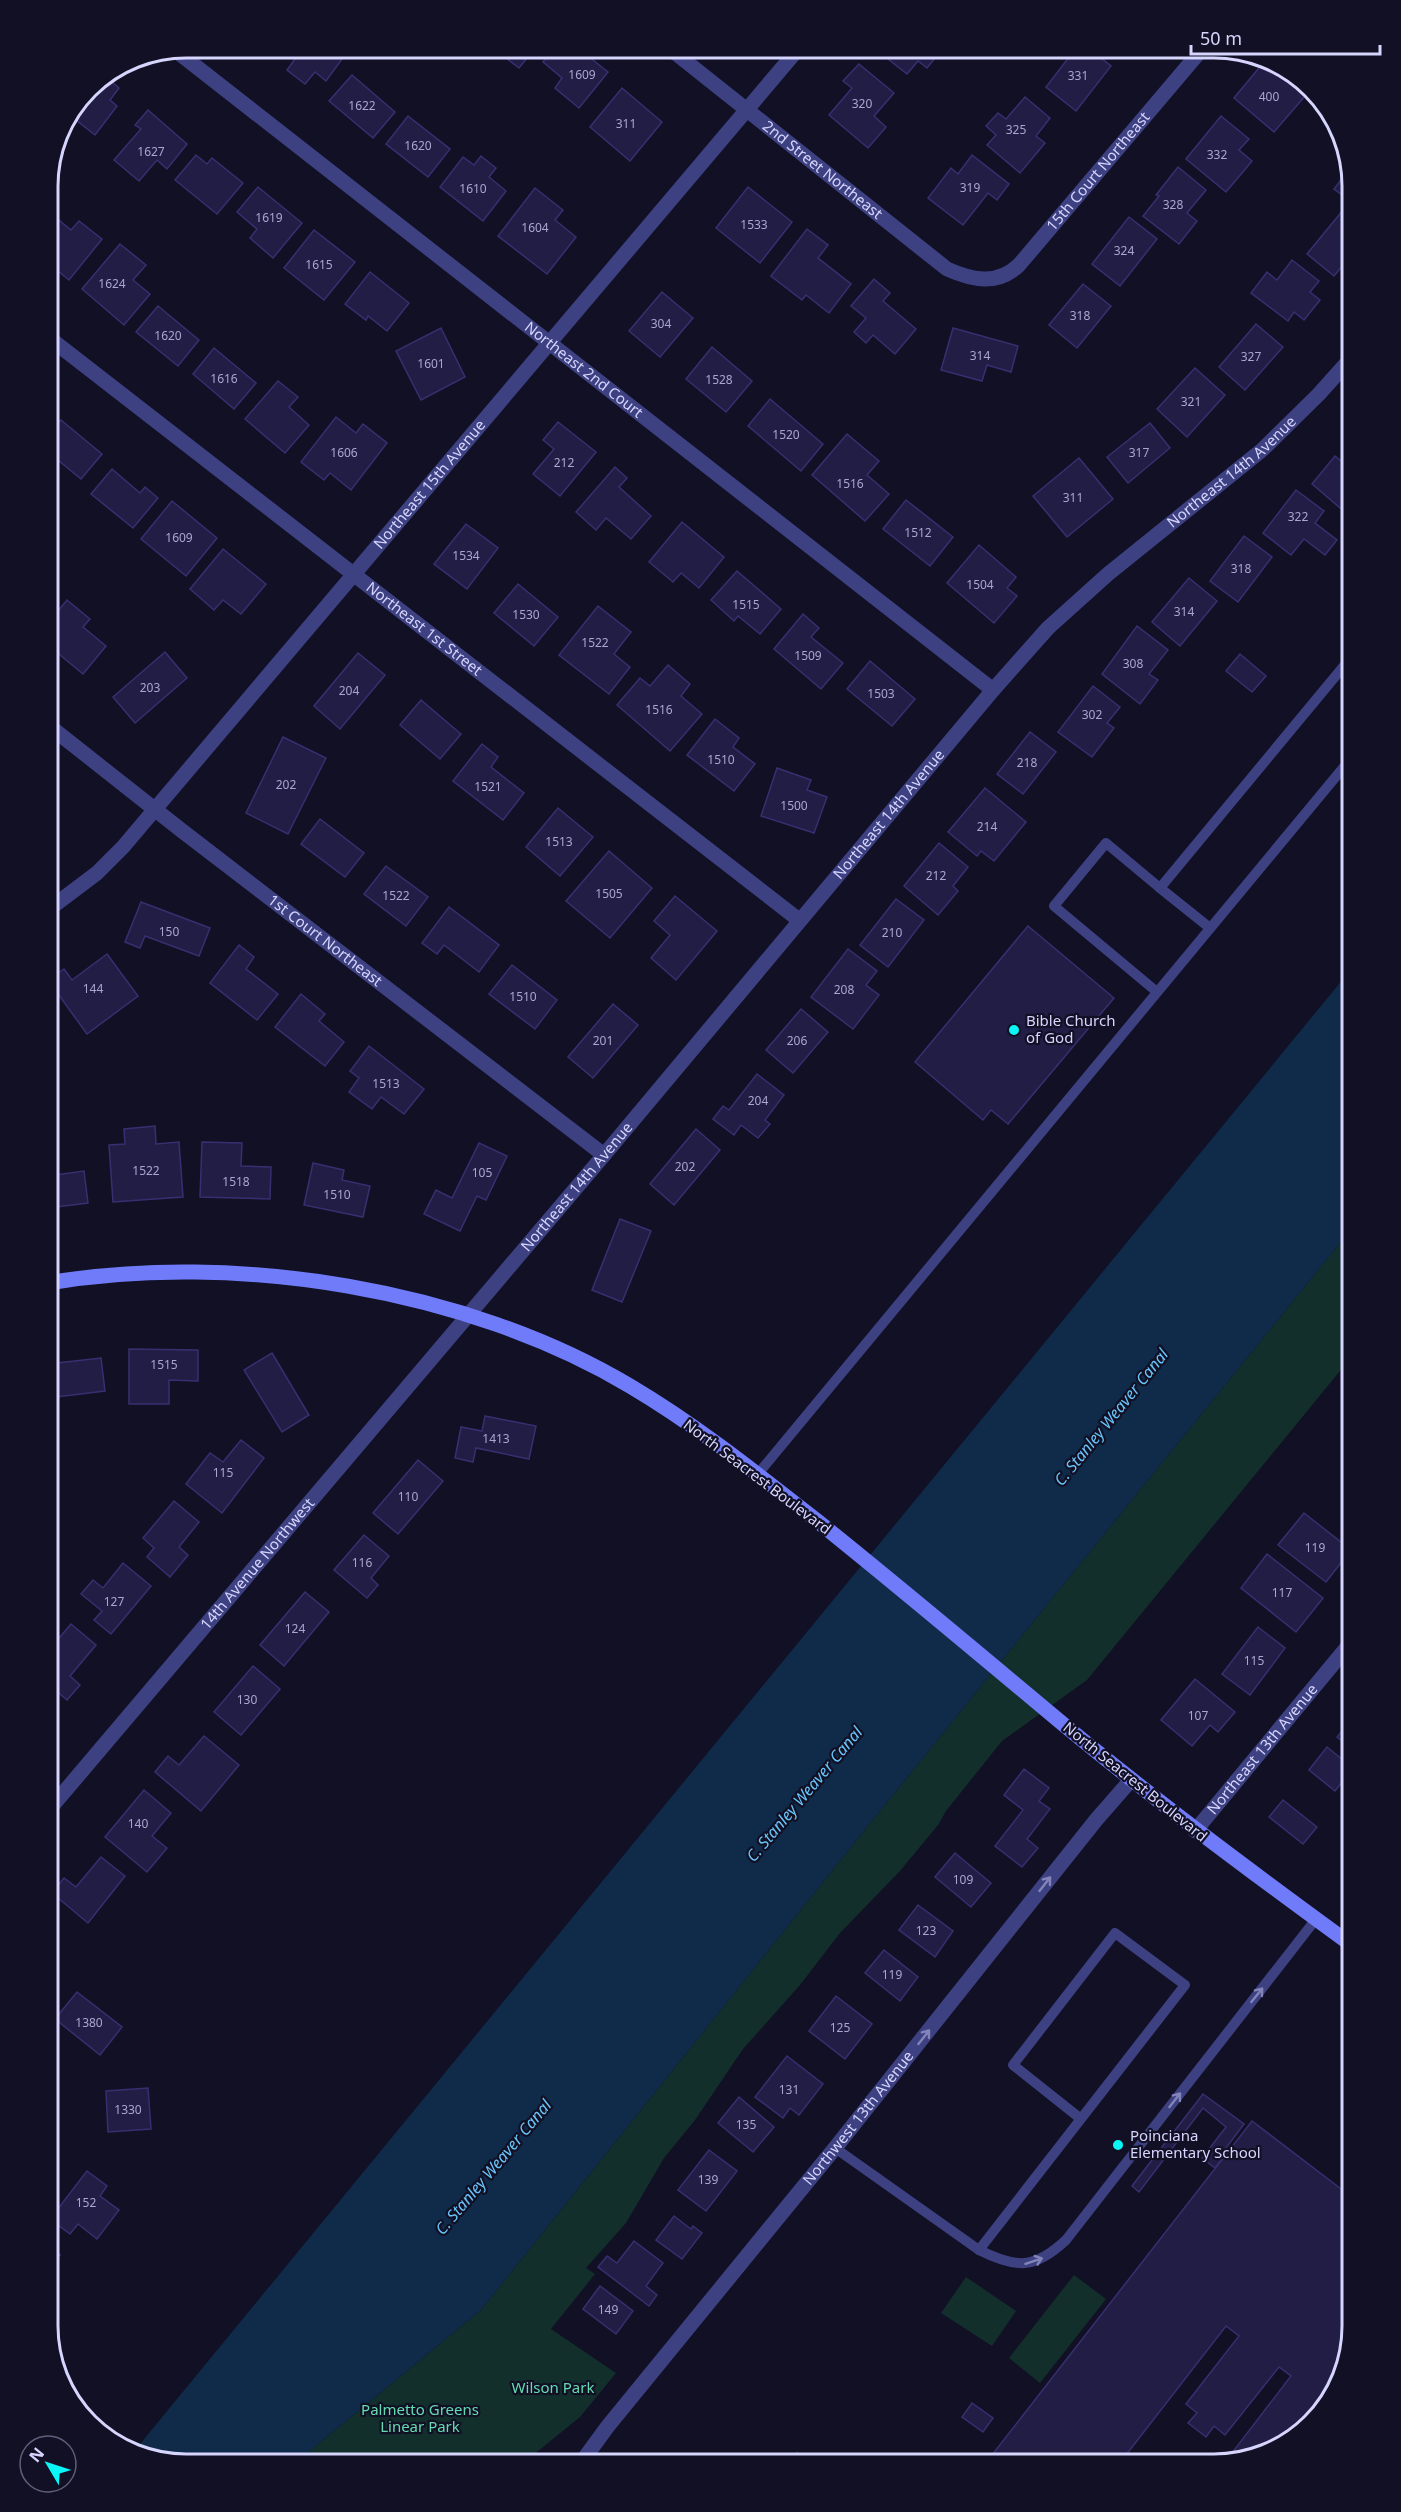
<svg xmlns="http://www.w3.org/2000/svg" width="1401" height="2512" viewBox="0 0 1401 2512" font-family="'Noto Sans',sans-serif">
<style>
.green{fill:#132f2b}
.water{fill:#102b49}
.building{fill:#211d45;stroke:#363070;stroke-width:1.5}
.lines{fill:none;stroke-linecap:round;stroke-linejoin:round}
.lane{stroke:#3d4182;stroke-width:10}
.street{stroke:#3d4182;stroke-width:15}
.secondary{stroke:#707bf9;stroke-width:15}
.oneway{stroke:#8284b9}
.poi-dot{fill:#0af5f5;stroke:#111025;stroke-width:2}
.labels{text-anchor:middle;stroke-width:4.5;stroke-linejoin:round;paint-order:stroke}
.number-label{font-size:12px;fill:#a9a7cf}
.street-label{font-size:15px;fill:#d6d5fd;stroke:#111025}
.poi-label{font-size:15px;fill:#d6d5fd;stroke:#111025;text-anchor:start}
.park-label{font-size:15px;fill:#64dbb1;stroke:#111025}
.water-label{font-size:16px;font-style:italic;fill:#68c4f9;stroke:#111025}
.rim{fill:none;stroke:#d6d5fd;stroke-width:3}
</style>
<rect width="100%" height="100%" fill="#111025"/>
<g class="green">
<polygon points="1353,1227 1353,1355 1087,1680 1002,1741 946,1811 938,1825 900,1871 840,1933 800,1985 743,2049 695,2120 664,2158 626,2223 586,2268 595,2274 551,2329 616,2373 580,2417 527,2460 530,2464 300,2464 312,2449 481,2310 880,1811"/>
<polygon points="1074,2275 1106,2299 1040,2383 1009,2358"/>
<polygon points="966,2277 1016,2311 992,2346 941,2313"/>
<polygon points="797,2451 813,2464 788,2464"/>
</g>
<polygon class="water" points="1353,967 1353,1227 880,1811 481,2310 312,2449 300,2464 178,2464 136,2449"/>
<g class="building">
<polygon points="288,48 336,48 345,55 326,81 315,72 305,84 287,70 295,59 286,51"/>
<polygon points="493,48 535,48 519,68"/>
<polygon points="555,48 578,48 608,72 579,108 555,88 562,78 543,62"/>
<polygon points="880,48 943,48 927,68 918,61 907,74 878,51"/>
<polygon points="1076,48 1088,48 1111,66 1076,111 1046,87"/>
<polygon points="1117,48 1131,48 1126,55"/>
<polygon points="1263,63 1269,65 1305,96 1274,132 1234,98"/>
<polygon points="859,64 894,93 874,116 886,127 868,148 829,115 852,88 843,81"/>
<polygon points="352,75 395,112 373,138 329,101"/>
<polygon points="106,77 119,88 110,100 117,106 95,135 71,116 89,88"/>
<polygon points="622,88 662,122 630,161 590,127"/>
<polygon points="1025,97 1050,118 1036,136 1045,143 1020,173 987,145 996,135 986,126 998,113 1006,119"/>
<polygon points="148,110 187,144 167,169 157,160 139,181 114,160 141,129 135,125"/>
<polygon points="408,116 450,149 428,177 386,144"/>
<polygon points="1221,116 1249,139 1239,150 1252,161 1226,192 1186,159"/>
<polygon points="196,155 207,164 212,158 243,183 217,214 175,180"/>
<polygon points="972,155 1009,184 997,200 988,193 963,225 928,198 951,168 958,174"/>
<polygon points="481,156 496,168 489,177 506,191 483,221 440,187 463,157 474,165"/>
<polygon points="1178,167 1206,190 1187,213 1197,221 1179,244 1143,216 1159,196 1156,195"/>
<polygon points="1349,169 1353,187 1353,203 1334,189"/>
<polygon points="258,187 302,223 273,258 250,238 257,229 237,212"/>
<polygon points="748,187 792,222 760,263 716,228"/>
<polygon points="535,188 563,210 555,220 576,237 547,274 498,236"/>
<polygon points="1343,210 1353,218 1353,253 1334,276 1307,254"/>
<polygon points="54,216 71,230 79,221 102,239 69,280 48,263 48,222"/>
<polygon points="1129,217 1157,239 1120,286 1092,264"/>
<polygon points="807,229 828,245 818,258 851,284 829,313 806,295 802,300 771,276"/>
<polygon points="314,230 355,262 324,300 284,268"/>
<polygon points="120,244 146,265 133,280 150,294 124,325 82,289"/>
<polygon points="1292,260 1319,281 1310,292 1320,300 1304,320 1294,312 1288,321 1251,293 1267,272 1277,280"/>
<polygon points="370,272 409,303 387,331 368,316 366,320 345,304"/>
<polygon points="874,279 890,293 883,301 916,329 895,354 873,335 866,343 854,332 866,318 851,306"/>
<polygon points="1083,284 1111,306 1077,348 1049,325"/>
<polygon points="662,292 693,318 660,357 629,331"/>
<polygon points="158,306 199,340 178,366 136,332"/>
<polygon points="1256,324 1283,347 1245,390 1219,367"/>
<polygon points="441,328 465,377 421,400 396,351"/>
<polygon points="953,328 1018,346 1011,372 987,365 982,381 941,370"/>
<polygon points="712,347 752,381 726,412 686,379"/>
<polygon points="214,348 256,383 234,409 193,374"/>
<polygon points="1195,368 1225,395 1187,437 1157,409"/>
<polygon points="278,381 298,397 289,407 309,425 285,453 245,419"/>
<polygon points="770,399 823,444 801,471 748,426"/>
<polygon points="336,417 356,433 363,424 387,443 351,490 330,473 324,480 301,462"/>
<polygon points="61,420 102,454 81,479 48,452 48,435"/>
<polygon points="558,422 596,452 560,496 533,474 554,449 543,440"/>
<polygon points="1150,423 1170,448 1128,483 1107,457"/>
<polygon points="847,434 879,461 867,475 889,494 865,521 812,475"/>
<polygon points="1353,447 1353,519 1312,484 1335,456 1341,461"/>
<polygon points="1079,458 1113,499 1067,537 1033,496"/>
<polygon points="615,467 627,478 619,487 651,516 631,539 606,518 596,530 576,512"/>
<polygon points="112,469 140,493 145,487 158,498 133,528 91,494"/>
<polygon points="1296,490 1324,511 1315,523 1337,540 1325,555 1304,539 1291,555 1263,533"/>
<polygon points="906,500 953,537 930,566 883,529"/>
<polygon points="172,501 217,538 186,576 141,539"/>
<polygon points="682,522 724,557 699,588 681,573 673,582 649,562"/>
<polygon points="466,524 498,548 467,589 434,564"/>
<polygon points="1244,536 1272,557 1238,602 1210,581"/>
<polygon points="979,545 1016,577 1007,588 1017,596 994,623 947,583"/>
<polygon points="223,549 266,584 241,614 223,600 214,610 190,589"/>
<polygon points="737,571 781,609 760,634 738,616 734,621 711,600"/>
<polygon points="1189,578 1217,601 1180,646 1152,622"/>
<polygon points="518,584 558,617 534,646 494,613"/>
<polygon points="67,600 90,619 83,627 106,646 83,674 48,645 48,623"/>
<polygon points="598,606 631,632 614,654 630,667 609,694 559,655"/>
<polygon points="803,614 819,628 811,637 843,663 821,689 774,649"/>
<polygon points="1137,626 1168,650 1149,674 1158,680 1140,704 1102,674"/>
<polygon points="165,652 187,678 135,723 113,697"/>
<polygon points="358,653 385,675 340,729 314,706"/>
<polygon points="1240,654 1266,676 1252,692 1226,671"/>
<polygon points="870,661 915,699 892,726 847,689"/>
<polygon points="668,665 690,684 681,696 702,714 670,751 617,705 640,678 650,686"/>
<polygon points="1093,686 1120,707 1107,723 1114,728 1092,757 1058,732"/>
<polygon points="421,700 461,734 440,759 400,725"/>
<polygon points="715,719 739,738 733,747 755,764 734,791 687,755"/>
<polygon points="1030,732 1056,752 1023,794 997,774"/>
<polygon points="283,737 326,758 288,834 246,813"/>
<polygon points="482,744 498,757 491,767 524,793 503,820 453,781"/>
<polygon points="777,768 811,780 807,790 827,797 814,833 761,816"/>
<polygon points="985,788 1026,822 994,861 981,851 977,856 948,832"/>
<polygon points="558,808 593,837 560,876 526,847"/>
<polygon points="320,819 364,853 345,877 301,844"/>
<polygon points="939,843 968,867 953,886 958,891 938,915 904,886"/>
<polygon points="609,851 652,888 610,938 566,901"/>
<polygon points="386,866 428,897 406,926 364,894"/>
<polygon points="675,896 717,931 676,980 651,958 670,935 654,921"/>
<polygon points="896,899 924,920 888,967 860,945"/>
<polygon points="141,902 210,928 199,956 145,936 140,948 125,942"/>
<polygon points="449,907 499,945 479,972 444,945 437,954 422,943"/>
<polygon points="1028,926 1114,998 1008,1124 991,1110 983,1120 915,1062"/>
<polygon points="239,945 254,957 246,969 278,994 257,1020 210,983"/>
<polygon points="848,949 877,971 866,985 879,995 853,1029 811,997"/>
<polygon points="107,954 138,996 87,1034 48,980 64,969 72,980"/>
<polygon points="512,965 557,1000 535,1029 489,994"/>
<polygon points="301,994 325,1014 319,1021 344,1042 325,1066 275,1027"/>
<polygon points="613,1004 638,1025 593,1078 568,1057"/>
<polygon points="801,1009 828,1032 793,1073 766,1050"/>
<polygon points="369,1046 424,1089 404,1114 381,1097 372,1109 349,1092 359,1078 350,1071"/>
<polygon points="757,1074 784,1095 765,1120 770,1124 758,1138 741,1125 734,1135 713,1119 723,1106 729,1110"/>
<polygon points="155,1126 156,1144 179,1142 183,1197 113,1202 109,1145 125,1144 124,1129"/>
<polygon points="696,1129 720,1150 674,1205 650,1184"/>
<polygon points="202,1142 242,1143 241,1166 271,1167 270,1199 200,1197"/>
<polygon points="479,1143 507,1156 486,1200 477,1196 460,1231 424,1214 436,1190 452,1198"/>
<polygon points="313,1163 344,1170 342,1180 370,1186 363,1217 304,1205"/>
<polygon points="84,1171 88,1203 48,1208 48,1176"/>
<polygon points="620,1219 651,1231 622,1302 592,1290"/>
<polygon points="129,1349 198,1350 198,1381 169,1380 169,1404 129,1404"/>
<polygon points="272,1353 309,1415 282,1432 244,1370"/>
<polygon points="101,1358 105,1391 48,1398 48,1364"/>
<polygon points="485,1416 536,1426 529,1459 476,1448 473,1462 455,1458 461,1427 482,1431"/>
<polygon points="241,1440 264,1458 222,1513 186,1484 210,1453 223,1462"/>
<polygon points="418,1460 443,1481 398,1534 373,1513"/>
<polygon points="174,1501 199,1522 179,1547 188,1555 170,1577 147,1557 154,1548 143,1538"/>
<polygon points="1304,1513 1351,1550 1326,1582 1278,1545"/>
<polygon points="364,1535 389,1556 371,1578 378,1585 367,1598 334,1570"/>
<polygon points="1267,1554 1323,1598 1296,1632 1241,1588"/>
<polygon points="123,1563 151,1586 111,1634 94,1620 102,1611 81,1594 93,1580 103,1588"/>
<polygon points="305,1592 329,1612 284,1666 260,1645"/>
<polygon points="71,1624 96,1645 70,1676 80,1685 67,1700 48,1684 48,1639 54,1644"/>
<polygon points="1258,1627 1285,1648 1250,1695 1222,1674"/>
<polygon points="253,1666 280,1689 241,1735 214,1712"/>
<polygon points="1195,1679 1235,1712 1218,1732 1210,1725 1192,1746 1161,1720"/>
<polygon points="1353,1717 1353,1749 1337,1737"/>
<polygon points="204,1736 239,1765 201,1811 155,1772 168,1756 179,1765"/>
<polygon points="1327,1747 1353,1768 1335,1791 1309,1770"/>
<polygon points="1024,1769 1049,1788 1039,1801 1050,1809 1027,1839 1038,1848 1022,1867 995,1846 1023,1810 1004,1795"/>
<polygon points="144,1790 171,1813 152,1836 167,1848 147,1872 105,1837"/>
<polygon points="1283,1800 1317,1827 1303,1844 1269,1817"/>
<polygon points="955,1853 991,1883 971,1907 935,1877"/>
<polygon points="101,1857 125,1876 88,1923 52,1893 64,1878 76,1887"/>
<polygon points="918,1905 953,1931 935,1957 899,1930"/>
<polygon points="48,1937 52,1937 51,1982 48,1982"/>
<polygon points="884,1950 918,1977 900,2001 865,1973"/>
<polygon points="77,1992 122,2027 100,2055 55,2019"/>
<polygon points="836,1996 872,2024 845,2059 809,2031"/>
<polygon points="787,2056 823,2084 799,2115 790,2108 783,2118 755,2097"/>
<polygon points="148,2088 151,2129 108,2132 106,2091"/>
<polygon points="1203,2094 1244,2124 1220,2156 1223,2158 1215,2168 1202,2158 1226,2127 1203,2108 1139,2192 1132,2186"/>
<polygon points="739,2097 774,2127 753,2152 718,2123"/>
<polygon points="1252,2121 1353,2198 1353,2325 1329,2403 1268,2453 1225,2462 1291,2376 1279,2367 1225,2435 1214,2426 1206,2437 1188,2423 1197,2413 1186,2404 1239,2336 1226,2326 1119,2464 985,2464"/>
<polygon points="709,2150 737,2171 706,2211 678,2190"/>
<polygon points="87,2171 107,2186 100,2196 119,2210 97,2239 78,2224 70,2234 50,2219"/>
<polygon points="674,2216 691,2229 693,2226 702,2233 682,2259 656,2240"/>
<polygon points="634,2241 663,2263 646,2286 657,2295 649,2306 598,2267 607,2256 617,2263"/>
<polygon points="48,2246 60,2255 48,2271"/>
<polygon points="600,2286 633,2311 616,2334 583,2309"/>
<polygon points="972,2403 993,2418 983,2432 962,2417"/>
</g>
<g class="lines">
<g class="lane">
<polyline points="1160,888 1210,928"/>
<polyline points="1157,992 1054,906 1106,843 1160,888 1353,655"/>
<polyline points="757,1475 1353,756"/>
<path d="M 835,2148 L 979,2250 C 1017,2269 1035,2269 1066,2240 L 1316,1919"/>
<polyline points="979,2250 1185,1985 1115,1933 1013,2065 1081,2119"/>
</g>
<g class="street">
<path id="s1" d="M 669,48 L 947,269 C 972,280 997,286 1019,265 L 1203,48"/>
<path id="s2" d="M 175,50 L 993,690"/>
<path id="s3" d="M 48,337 L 799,920"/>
<path id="s4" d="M 48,725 L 181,830 L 604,1155"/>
<path id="s5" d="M 48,910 L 97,873 L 123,847 L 799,48"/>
<path id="s6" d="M 48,1811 L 604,1155 L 993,690 L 1048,628 L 1108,574 L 1262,450 L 1319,394 L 1353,356"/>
<path id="s7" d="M 1195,1831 L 1353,1640"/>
<path id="s8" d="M 586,2464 L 586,2456 L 608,2426 L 835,2148 L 1096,1820 L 1130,1781"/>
</g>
<path class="secondary" d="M 48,1283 C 234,1251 468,1289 630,1386 C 696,1425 756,1473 816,1520 C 891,1580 965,1642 1039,1704 C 1141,1790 1246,1868 1353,1946"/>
</g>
<defs><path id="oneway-shaft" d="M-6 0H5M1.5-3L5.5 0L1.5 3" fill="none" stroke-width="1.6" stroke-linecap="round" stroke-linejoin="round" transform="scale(1.5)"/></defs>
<g class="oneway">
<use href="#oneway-shaft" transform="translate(1045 1884) rotate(-52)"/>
<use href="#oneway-shaft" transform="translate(1257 1995) rotate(-51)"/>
<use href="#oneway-shaft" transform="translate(924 2037) rotate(-52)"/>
<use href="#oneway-shaft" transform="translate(1175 2100) rotate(-52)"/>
<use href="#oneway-shaft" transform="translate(1034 2261) rotate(-19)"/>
</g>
<g class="poi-dot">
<circle cx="1014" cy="1030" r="6"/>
<circle cx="1118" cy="2145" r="6"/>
</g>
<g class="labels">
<g class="number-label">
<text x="582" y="79">1609</text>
<text x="1078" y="80">331</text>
<text x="1269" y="101">400</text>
<text x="862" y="108">320</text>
<text x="362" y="110">1622</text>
<text x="626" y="128">311</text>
<text x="1016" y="134">325</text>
<text x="418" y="150">1620</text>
<text x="151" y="156">1627</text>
<text x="1217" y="159">332</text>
<text x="970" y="192">319</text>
<text x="473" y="193">1610</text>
<text x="1173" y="209">328</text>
<text x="269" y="222">1619</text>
<text x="754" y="229">1533</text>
<text x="535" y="232">1604</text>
<text x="1124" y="255">324</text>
<text x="319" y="269">1615</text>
<text x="112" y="288">1624</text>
<text x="1080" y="320">318</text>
<text x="661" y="328">304</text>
<text x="168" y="340">1620</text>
<text x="980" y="360">314</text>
<text x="1251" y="361">327</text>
<text x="431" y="368">1601</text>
<text x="224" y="383">1616</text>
<text x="719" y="384">1528</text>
<text x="1191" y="406">321</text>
<text x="786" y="439">1520</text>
<text x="344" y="457">1606</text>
<text x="1139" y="457">317</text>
<text x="564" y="467">212</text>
<text x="850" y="488">1516</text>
<text x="1073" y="502">311</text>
<text x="1298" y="521">322</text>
<text x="918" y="537">1512</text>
<text x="179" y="542">1609</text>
<text x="466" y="560">1534</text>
<text x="1241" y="573">318</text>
<text x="980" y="589">1504</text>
<text x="746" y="609">1515</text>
<text x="1184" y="616">314</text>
<text x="526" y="619">1530</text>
<text x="595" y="647">1522</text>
<text x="808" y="660">1509</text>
<text x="1133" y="668">308</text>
<text x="150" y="692">203</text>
<text x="349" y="695">204</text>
<text x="881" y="698">1503</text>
<text x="659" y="714">1516</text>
<text x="1092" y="719">302</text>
<text x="721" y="764">1510</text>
<text x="1027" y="767">218</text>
<text x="286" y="789">202</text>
<text x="488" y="791">1521</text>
<text x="794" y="810">1500</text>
<text x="987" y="831">214</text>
<text x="559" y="846">1513</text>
<text x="936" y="880">212</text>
<text x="609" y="898">1505</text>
<text x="396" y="900">1522</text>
<text x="169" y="936">150</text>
<text x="892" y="937">210</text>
<text x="93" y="993">144</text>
<text x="844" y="994">208</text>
<text x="523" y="1001">1510</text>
<text x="603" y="1045">201</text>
<text x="797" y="1045">206</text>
<text x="386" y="1088">1513</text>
<text x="758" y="1105">204</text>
<text x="685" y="1171">202</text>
<text x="146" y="1175">1522</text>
<text x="482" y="1177">105</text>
<text x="236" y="1186">1518</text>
<text x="337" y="1199">1510</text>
<text x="164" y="1369">1515</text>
<text x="496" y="1443">1413</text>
<text x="223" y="1477">115</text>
<text x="408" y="1501">110</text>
<text x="1315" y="1552">119</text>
<text x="362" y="1567">116</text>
<text x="1282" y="1597">117</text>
<text x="114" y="1606">127</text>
<text x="295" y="1633">124</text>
<text x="1254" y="1665">115</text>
<text x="247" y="1704">130</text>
<text x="1198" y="1720">107</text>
<text x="138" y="1828">140</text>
<text x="963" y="1884">109</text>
<text x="926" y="1935">123</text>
<text x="892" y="1979">119</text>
<text x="89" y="2027">1380</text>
<text x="840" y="2032">125</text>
<text x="789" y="2094">131</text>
<text x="128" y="2114">1330</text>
<text x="746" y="2129">135</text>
<text x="708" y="2184">139</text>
<text x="86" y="2207">152</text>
<text x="608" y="2314">149</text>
</g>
<g class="street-label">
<text dy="5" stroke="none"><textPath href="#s1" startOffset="196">2nd Street Northeast</textPath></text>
<text dy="5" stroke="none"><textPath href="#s1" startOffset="555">15th Court Northeast</textPath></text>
<text dy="5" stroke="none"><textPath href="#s2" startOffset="519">Northeast 2nd Court</textPath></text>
<text dy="5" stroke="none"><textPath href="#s6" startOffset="1790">Northeast 14th Avenue</textPath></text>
<text dy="5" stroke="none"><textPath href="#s5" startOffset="573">Northeast 15th Avenue</textPath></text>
<text dy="5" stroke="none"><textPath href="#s3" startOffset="476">Northeast 1st Street</textPath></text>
<text dy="5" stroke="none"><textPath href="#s6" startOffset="1304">Northeast 14th Avenue</textPath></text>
<text dy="5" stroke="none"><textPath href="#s4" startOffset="351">1st Court Northeast</textPath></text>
<text dy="5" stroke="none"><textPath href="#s6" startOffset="818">Northeast 14th Avenue</textPath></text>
<text transform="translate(757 1477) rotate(37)" y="5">North Seacrest Boulevard</text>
<text dy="5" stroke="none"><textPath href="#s6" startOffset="324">14th Avenue Northwest</textPath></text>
<text dy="5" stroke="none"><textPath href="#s7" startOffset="106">Northeast 13th Avenue</textPath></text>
<text transform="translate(1135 1782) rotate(39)" y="5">North Seacrest Boulevard</text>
<text dy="5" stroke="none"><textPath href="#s8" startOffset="442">Northwest 13th Avenue</textPath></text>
</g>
<g class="poi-label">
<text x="1026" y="1026">Bible Church<tspan x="1026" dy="17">of God</tspan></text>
<text x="1130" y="2141">Poinciana<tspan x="1130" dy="17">Elementary School</tspan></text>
</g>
<g class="park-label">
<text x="553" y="2393">Wilson Park</text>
<text x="420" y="2415">Palmetto Greens<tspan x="420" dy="17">Linear Park</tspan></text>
</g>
<g class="water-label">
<text transform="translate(1111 1417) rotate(-51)" y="6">C. Stanley Weaver Canal</text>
<text transform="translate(804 1794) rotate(-50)" y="6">C. Stanley Weaver Canal</text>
<text transform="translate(493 2167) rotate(-50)" y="6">C. Stanley Weaver Canal</text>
</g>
</g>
<path d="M0 0H1401V2512H0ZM186 58H1214A128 128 0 0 1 1342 186V2326A128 128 0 0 1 1214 2454H186A128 128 0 0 1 58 2326V186A128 128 0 0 1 186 58Z" fill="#111025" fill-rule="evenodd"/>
<path class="rim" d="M186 58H1214A128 128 0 0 1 1342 186V2326A128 128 0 0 1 1214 2454H186A128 128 0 0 1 58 2326V186A128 128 0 0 1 186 58Z"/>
<g transform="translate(48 2464) rotate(309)"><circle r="28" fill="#111025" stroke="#605f7b" stroke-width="1.5"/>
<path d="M0-4.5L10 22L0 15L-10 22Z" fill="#0af5f5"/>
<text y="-9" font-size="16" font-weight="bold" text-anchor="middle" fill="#d6d5fd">N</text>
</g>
<path d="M1191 45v9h189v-9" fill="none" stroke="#d6d5fd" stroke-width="3"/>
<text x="1200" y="45" font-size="18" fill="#d6d5fd" stroke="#111025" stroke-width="4.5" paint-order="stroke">50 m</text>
</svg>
